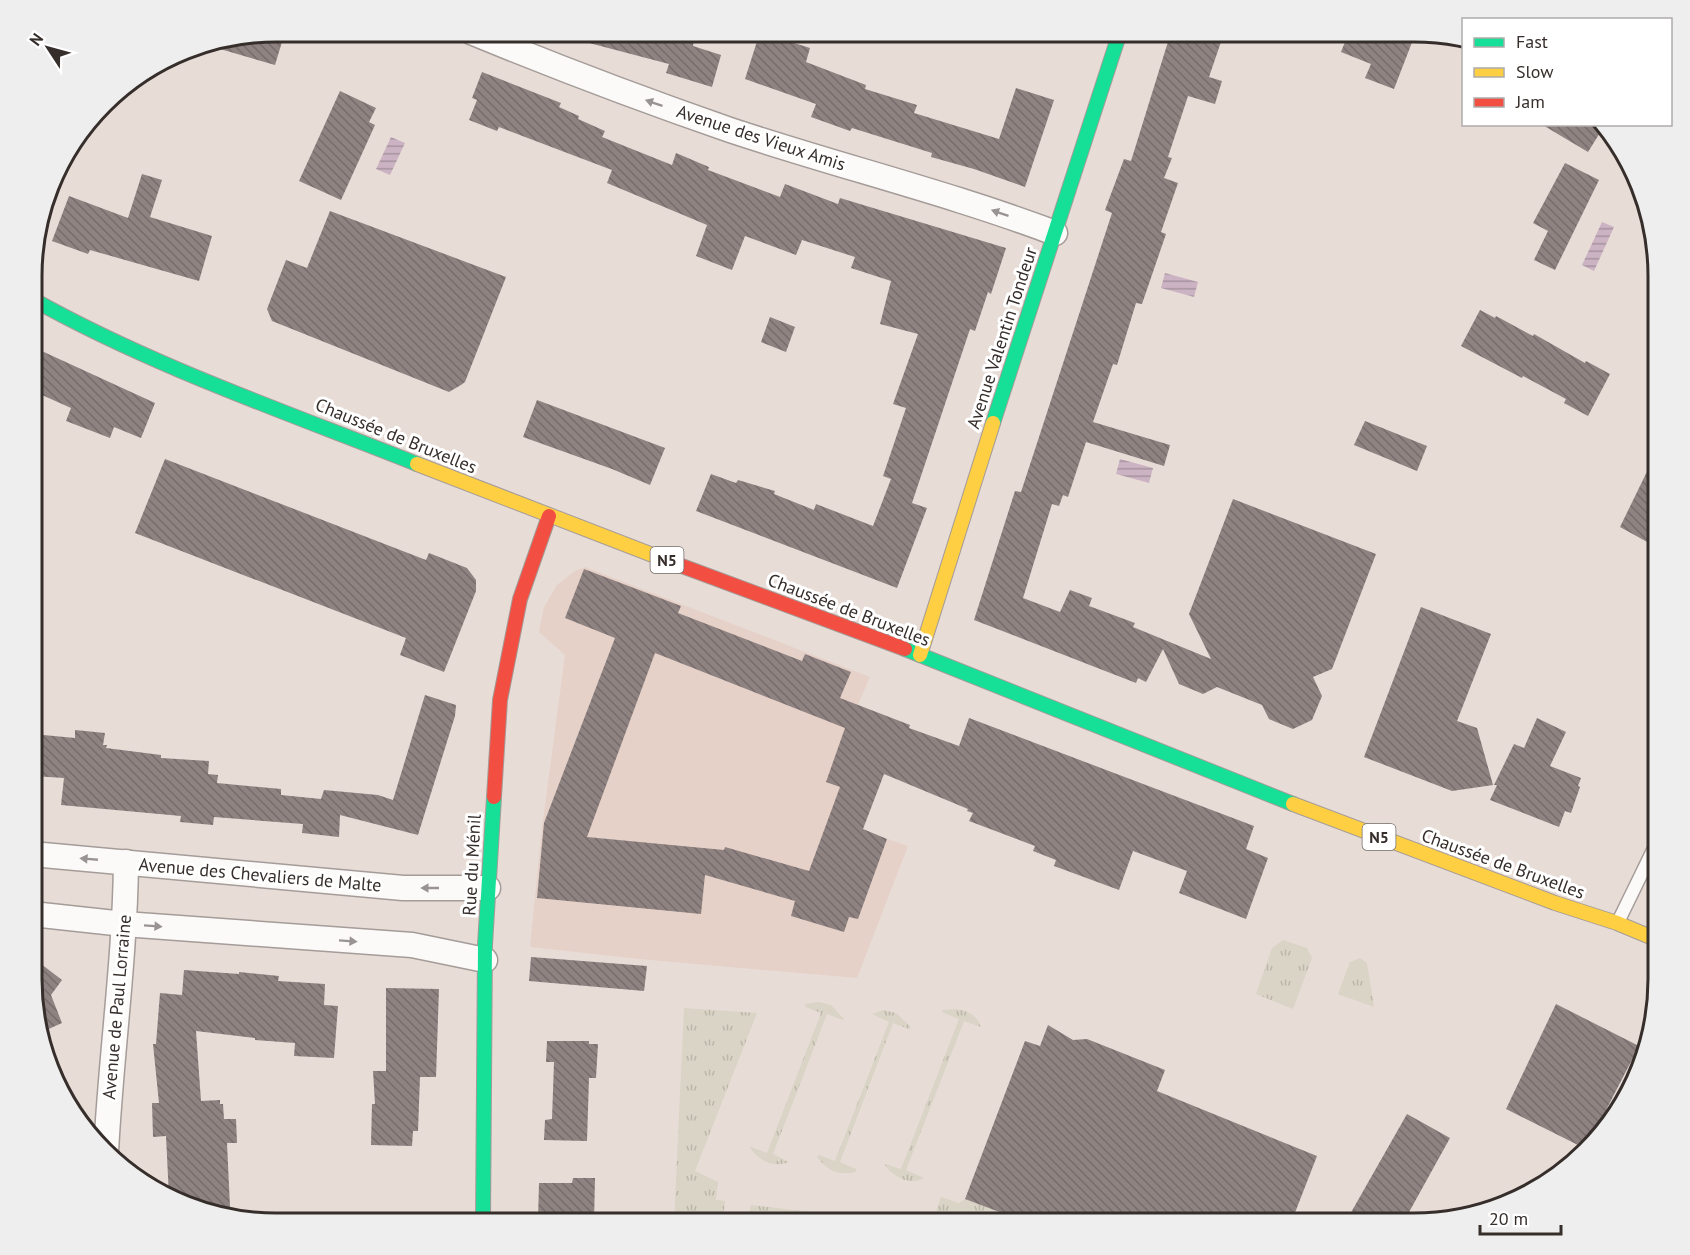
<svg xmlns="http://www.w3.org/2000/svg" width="1690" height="1255" viewBox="0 0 1690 1255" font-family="'PT Sans',sans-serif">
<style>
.built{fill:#e5d1c8}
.grass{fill:url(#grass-tufts)}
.water{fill:url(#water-rules)}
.building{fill:url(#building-back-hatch);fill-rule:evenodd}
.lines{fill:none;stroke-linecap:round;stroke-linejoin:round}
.lane-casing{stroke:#a49c98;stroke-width:15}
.street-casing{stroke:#a49c98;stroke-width:27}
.fast-casing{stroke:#a49c98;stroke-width:16}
.slow-casing{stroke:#a49c98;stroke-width:16}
.jam-casing{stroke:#a49c98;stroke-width:16}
.lane{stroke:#fcfaf9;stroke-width:12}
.street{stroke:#fcfaf9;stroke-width:24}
.fast{stroke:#16e098;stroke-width:14}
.slow{stroke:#ffcf43;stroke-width:14}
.jam{stroke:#f24e42;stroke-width:14}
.oneway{fill:#999492}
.labels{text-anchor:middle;stroke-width:6;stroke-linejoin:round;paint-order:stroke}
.shield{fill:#fff;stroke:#726d6b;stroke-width:1.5}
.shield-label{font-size:16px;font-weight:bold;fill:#362e2b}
.street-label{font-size:18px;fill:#362e2b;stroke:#fff}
.rim{fill:none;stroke:#362e2b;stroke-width:3}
</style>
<defs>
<pattern id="grass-tufts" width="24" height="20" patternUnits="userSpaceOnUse" patternTransform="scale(1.5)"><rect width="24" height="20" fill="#d9d4c5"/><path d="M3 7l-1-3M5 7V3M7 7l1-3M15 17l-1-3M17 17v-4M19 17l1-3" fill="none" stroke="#bbb6a9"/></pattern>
<pattern id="water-rules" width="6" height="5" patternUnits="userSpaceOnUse" patternTransform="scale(1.5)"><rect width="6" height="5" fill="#ccb3c3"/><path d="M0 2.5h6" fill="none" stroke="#a6929f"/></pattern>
<pattern id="building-back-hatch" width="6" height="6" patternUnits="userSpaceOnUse" patternTransform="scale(1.5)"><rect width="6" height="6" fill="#8f8382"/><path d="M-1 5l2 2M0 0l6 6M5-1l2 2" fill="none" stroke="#766c6b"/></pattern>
</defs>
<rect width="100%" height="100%" fill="#e8dcd7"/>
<polygon class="built" points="585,567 870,677 843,739 861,830 908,846 857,978 639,959 530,947 542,828 565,655 539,632 544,607 557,585 575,571"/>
<g class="grass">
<polygon points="1283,940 1307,948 1312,958 1293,1009 1256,994 1272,948"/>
<polygon points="1360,958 1367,963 1374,1007 1338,994 1350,962"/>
<path d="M 819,1002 L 831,1005 L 844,1019 L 843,1020 L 827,1014 L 773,1154 L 789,1162 C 772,1168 760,1161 750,1148 L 751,1147 L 767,1153 L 821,1013 L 806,1007 L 805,1004 Z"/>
<polygon points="684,1008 757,1013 695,1171 718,1182 716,1200 725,1201 723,1223 674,1223"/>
<path d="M 956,1009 C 968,1011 977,1015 981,1027 L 964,1021 L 906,1170 L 924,1178 C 909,1186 893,1177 884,1164 L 901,1169 L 959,1019 L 942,1012 L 943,1010 Z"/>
<path d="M 883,1010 L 896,1013 L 911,1027 L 909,1029 L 893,1023 L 840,1162 L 856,1169 L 856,1172 C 838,1176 828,1171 817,1157 L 819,1155 L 835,1161 L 889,1022 L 872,1014 Z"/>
<polygon points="941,1197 959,1203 965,1199 1029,1223 932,1223"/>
<polygon points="751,1205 905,1223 785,1223 748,1218"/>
</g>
<g class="water">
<polygon points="391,137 405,143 390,175 376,169"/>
<polygon points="1602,222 1614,227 1594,271 1582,265"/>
<polygon points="1165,273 1198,282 1194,297 1161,288"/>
<polygon points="1120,459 1153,468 1149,483 1116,474"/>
</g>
<g class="building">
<polygon points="276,32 285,32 275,65 203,44"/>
<polygon points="575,32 669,32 694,40 693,46 721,55 712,87 666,73 669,64 574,39"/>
<polygon points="760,32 810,48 806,62 866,85 865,89 917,105 914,113 999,139 1016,88 1054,100 1025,187 974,169 931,157 932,153 852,128 850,131 811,117 816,104 745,79"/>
<polygon points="1171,32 1208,32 1223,36 1209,77 1222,81 1215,104 1188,96 1168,157 1172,158 1164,178 1178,183 1161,232 1166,234 1142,304 1136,303 1117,365 1113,364 1093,422 1170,445 1164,466 1086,442 1068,497 1063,495 1059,506 1052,504 1023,598 1060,612 1070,590 1092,598 1089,606 1135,623 1133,627 1211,659 1189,614 1233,499 1376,554 1332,669 1313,677 1322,696 1312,720 1293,729 1269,719 1262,705 1217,687 1203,694 1179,684 1163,649 1146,682 1138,678 1136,683 974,620 1015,491 1021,492 1040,434 1112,213 1105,210 1124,159 1131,161"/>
<polygon points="1349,32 1416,32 1394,89 1365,78 1371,64 1341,52"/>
<polygon points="482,72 561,103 559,107 579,116 578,119 605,131 602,137 672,165 676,153 709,167 708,170 780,197 785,184 838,204 840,198 1006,248 991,294 988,292 975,331 970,329 912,503 927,508 897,588 696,511 711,474 736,483 738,480 775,491 774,494 814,510 816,504 873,526 891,479 883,476 906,408 893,404 918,334 880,324 891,281 851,268 855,257 802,240 796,255 745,236 732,270 696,256 707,225 607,183 612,170 499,127 497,131 469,120 477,100 472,98"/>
<polygon points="340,91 376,108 369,122 375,125 341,200 299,181"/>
<polygon points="1541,124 1600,124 1603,128 1588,152"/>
<polygon points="1565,163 1599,180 1555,270 1534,260 1548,231 1533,223"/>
<polygon points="142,174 162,180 150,217 212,236 199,281 90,250 88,254 52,241 69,196 128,218"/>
<polygon points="330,211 506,277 465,382 461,385 449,392 272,321 267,309 286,260 307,268"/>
<polygon points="1480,310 1495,318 1496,316 1533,336 1534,334 1585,363 1586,361 1610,374 1588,416 1564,403 1566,399 1523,376 1522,378 1461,346"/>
<polygon points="770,317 795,327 786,352 761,342"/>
<polygon points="33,347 155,403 141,438 114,427 110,438 66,421 71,408 33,391"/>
<polygon points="537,400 665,448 650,485 612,469 523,437"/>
<polygon points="1365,421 1427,446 1417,471 1354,445"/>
<polygon points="1658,449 1658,548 1620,527"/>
<polygon points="165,459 426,560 429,553 467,568 476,580 476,591 444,672 400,655 406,638 135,533"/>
<path d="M 584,569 L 681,606 L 678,613 L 802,661 L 805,654 L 851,672 L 840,698 L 910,725 L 909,728 L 959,746 L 969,718 L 1254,826 L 1246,849 L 1268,858 L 1246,919 L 1179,893 L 1187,871 L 1133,851 L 1119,890 L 1054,866 L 1056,860 L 1033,851 L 1035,846 L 969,821 L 973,813 L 967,811 L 968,809 L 884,774 L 863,829 L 887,839 L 858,919 L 849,917 L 844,932 L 791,916 L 795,901 L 705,875 L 701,914 L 537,898 L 544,823 L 615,638 L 565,618 ZM 655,653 L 845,728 L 826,782 L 840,787 L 809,871 L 725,847 L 724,850 L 587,837 Z"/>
<polygon points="1421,607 1491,634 1457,721 1477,728 1493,785 1452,791 1364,757"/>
<polygon points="425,695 456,705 455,716 418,835 340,815 339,837 302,833 303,824 214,817 213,825 180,822 181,816 61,805 64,778 33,776 33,734 75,738 75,730 105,733 103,745 107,745 106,748 161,755 161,758 209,761 208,774 218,775 217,783 281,789 281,795 321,799 324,790 378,795 393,800"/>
<polygon points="1537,718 1566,732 1550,766 1581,778 1578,786 1580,787 1571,813 1565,811 1559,827 1490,800 1497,785 1494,785 1514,744 1524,748"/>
<polygon points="32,957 62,980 51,995 62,1023 42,1032 32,995"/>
<polygon points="531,957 647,966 644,991 529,981"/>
<polygon points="184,970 239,974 239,972 279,976 278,981 325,984 324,1005 338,1006 334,1058 294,1056 295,1043 255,1040 255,1038 196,1031 201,1101 220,1100 220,1104 223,1104 224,1119 236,1119 237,1143 227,1143 230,1207 199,1209 183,1205 169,1197 166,1136 153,1137 152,1103 159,1103 153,1044 156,1044 160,993 182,995"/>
<polygon points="386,988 439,989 436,1077 420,1077 418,1131 413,1131 412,1146 371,1145 372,1104 375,1104 373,1071 386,1071"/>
<polygon points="1556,1004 1639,1046 1586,1149 1506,1109"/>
<polygon points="1048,1025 1073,1040 1087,1039 1165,1070 1157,1091 1317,1156 1291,1223 1029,1223 965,1199 1025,1041 1040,1046"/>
<polygon points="547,1041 589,1041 589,1044 598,1044 596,1078 589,1078 587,1141 544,1140 545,1120 552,1119 554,1062 546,1062"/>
<polygon points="1407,1114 1450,1138 1403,1223 1345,1223"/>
<polygon points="573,1178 595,1178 594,1222 538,1220 539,1183 572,1183"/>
</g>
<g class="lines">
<g class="lane-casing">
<polyline id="lane" points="1618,922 1658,840"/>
</g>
<g class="street-casing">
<g id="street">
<path d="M 471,32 C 556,67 643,100 730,130 C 838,166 949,193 1055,233"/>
<polyline points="32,854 403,888 488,888"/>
<polyline points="32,914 124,924 412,945 485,960"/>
<path d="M 106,1152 C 111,1055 125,959 126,862"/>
</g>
</g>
<g class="fast-casing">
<g id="fast">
<path d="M 34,300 C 154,367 289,413 417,464"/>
<polyline points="993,423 1120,32"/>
<polyline points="905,649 1293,804"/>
<polyline points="483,1223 485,945 494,797"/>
</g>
</g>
<g class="slow-casing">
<g id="slow">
<polyline points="417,464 663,559"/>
<polyline points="920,655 993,423"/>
<polyline points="1293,804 1555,903 1617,923 1658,940"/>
</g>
</g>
<g class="jam-casing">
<g id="jam">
<polyline points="663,559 905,649"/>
<polyline points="494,797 500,700 520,599 549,516"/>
</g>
</g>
<use href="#lane" class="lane"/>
<use href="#street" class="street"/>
<use href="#fast" class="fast"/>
<use href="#slow" class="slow"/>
<use href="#jam" class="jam"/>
</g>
<defs><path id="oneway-solid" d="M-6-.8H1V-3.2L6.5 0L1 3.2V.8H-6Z" transform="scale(1.5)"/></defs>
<g class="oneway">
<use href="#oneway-solid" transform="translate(654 103) rotate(-161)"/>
<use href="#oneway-solid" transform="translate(1000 213) rotate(-161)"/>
<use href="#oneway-solid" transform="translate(89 859) rotate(-175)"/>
<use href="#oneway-solid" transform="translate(430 888) rotate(180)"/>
<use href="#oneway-solid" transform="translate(153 926) rotate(4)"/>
<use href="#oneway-solid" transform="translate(348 941) rotate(4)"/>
</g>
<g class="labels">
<g class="shield">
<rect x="650.5" y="547" width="33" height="26" rx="4.5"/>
<rect x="1362.5" y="824" width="33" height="26" rx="4.5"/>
</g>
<g class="shield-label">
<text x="667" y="566">N5</text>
<text x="1379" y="843">N5</text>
</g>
<g class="street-label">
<text transform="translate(761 138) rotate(18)" y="6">Avenue des Vieux Amis</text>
<text transform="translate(1002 338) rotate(-72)" y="6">Avenue Valentin Tondeur</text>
<text transform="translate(396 436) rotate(22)" y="6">Chaussée de Bruxelles</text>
<text transform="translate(849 610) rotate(21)" y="6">Chaussée de Bruxelles</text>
<text transform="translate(1503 864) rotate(20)" y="6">Chaussée de Bruxelles</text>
<text transform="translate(472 865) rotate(-87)" y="6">Rue du Ménil</text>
<text transform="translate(260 875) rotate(5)" y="6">Avenue des Chevaliers de Malte</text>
<text transform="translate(117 1007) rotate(-85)" y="6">Avenue de Paul Lorraine</text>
</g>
</g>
<path d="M0 0H1690V1255H0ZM276 42H1414A234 234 0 0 1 1648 276V979A234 234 0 0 1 1414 1213H276A234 234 0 0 1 42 979V276A234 234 0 0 1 276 42Z" fill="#efeeee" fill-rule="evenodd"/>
<path class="rim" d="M276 42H1414A234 234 0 0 1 1648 276V979A234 234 0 0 1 1414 1213H276A234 234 0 0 1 42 979V276A234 234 0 0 1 276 42Z"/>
<rect x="1462" y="18" width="210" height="108" fill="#ffffff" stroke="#afabaa" stroke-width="1.5"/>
<rect x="1474" y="38" width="30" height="9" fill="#16e098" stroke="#afabaa" stroke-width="1.5"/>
<text x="1516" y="48" font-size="18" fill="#362e2b">Fast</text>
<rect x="1474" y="68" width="30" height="9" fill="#ffcf43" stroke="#afabaa" stroke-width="1.5"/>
<text x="1516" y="78" font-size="18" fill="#362e2b">Slow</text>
<rect x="1474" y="98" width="30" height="9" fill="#f24e42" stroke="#afabaa" stroke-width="1.5"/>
<text x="1516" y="108" font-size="18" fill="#362e2b">Jam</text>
<g transform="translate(48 48) rotate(306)" stroke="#ffffff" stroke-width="4.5" paint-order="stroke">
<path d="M0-4.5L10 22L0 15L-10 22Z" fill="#362e2b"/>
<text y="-9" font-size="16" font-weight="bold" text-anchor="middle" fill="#362e2b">N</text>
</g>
<path d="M1480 1225v9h81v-9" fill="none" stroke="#362e2b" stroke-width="3"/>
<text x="1489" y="1225" font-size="18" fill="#362e2b" stroke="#ffffff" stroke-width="4.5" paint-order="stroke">20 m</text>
</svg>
